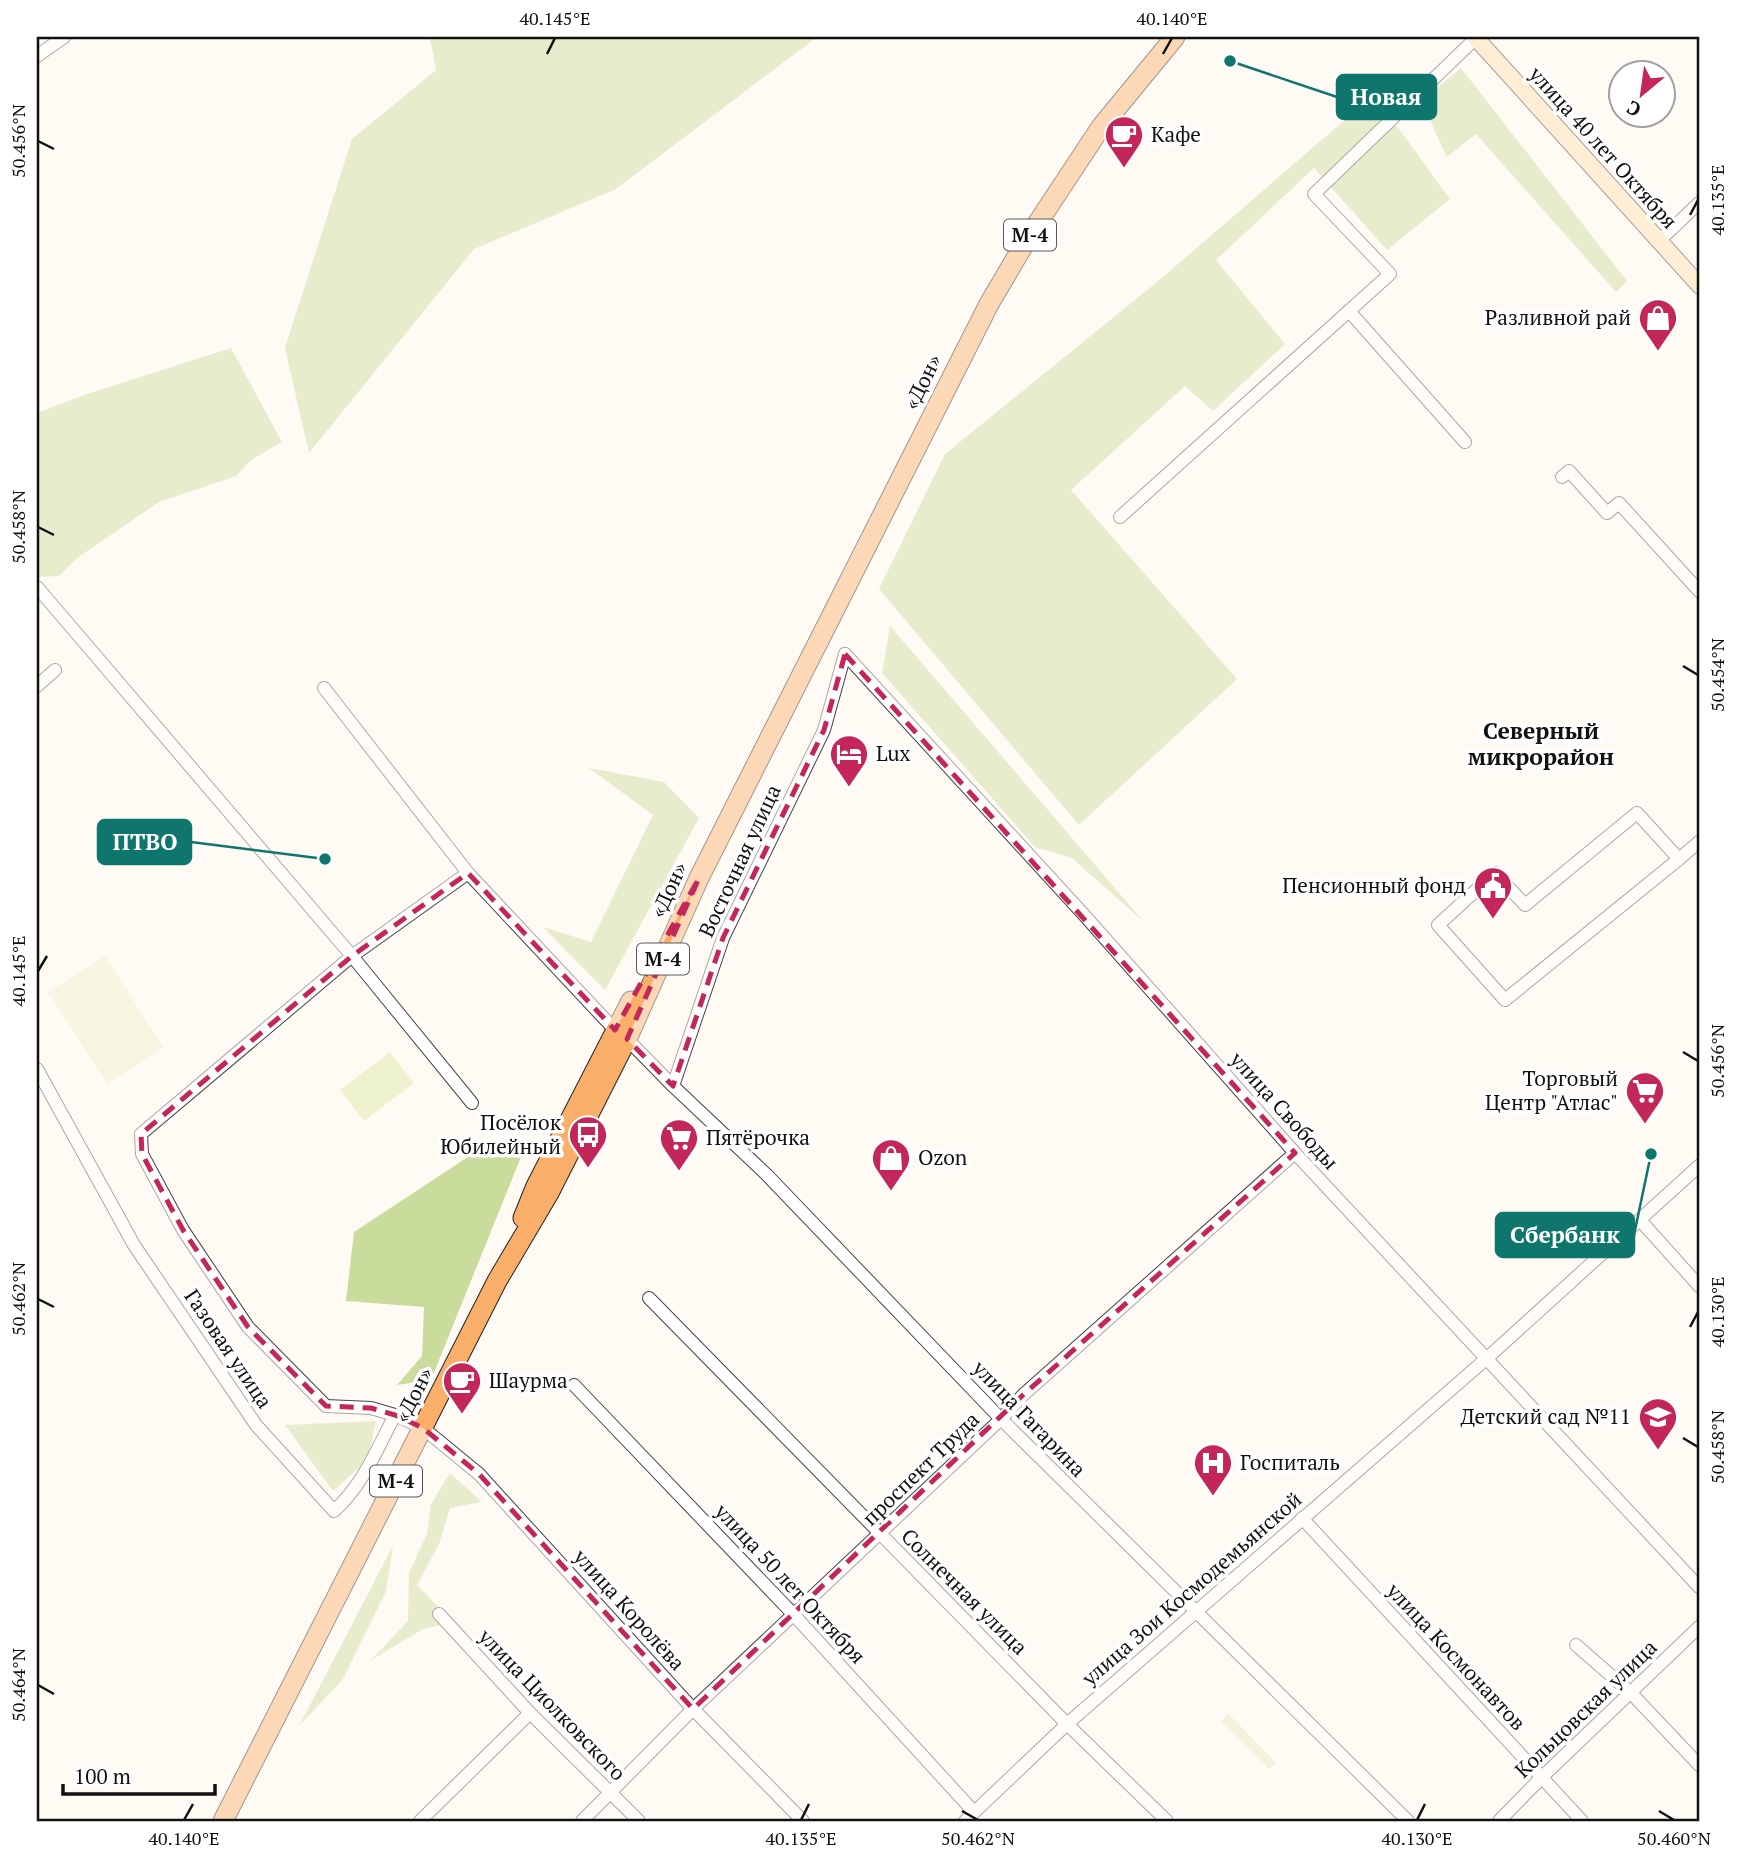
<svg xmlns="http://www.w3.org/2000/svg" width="1737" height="1858" viewBox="0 0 1737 1858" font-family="'PT Serif',serif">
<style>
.green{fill:#e1ebbc}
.forest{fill:#cadc9b}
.pitch{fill:#eff2ce}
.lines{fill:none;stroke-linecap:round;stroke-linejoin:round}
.street-casing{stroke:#444;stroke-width:14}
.secondary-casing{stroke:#333;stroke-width:18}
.primary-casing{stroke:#222;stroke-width:21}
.street{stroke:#fff;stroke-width:12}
.secondary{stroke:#ffe0af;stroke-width:16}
.primary{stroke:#f9af6a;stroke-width:19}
.marked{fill:none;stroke:#c32658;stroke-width:5;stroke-dasharray:14 9;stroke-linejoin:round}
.ticks{fill:none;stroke:#111;stroke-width:2.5}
.labels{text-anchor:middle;stroke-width:7;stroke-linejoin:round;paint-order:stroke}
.shield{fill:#fff;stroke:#585858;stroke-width:2}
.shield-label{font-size:19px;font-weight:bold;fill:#111}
.poi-label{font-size:21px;fill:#111;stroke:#fff;text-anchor:start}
.street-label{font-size:21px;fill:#111;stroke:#fff}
.neighbourhood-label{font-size:23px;font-weight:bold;fill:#111;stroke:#fff}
.leader{fill:none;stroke:#0f766e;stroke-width:2.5}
.callout-dot{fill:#0f766e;stroke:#fff;stroke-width:2.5}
.callout{fill:#0f766e;stroke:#0f766e;stroke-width:2.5}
.callout-label{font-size:23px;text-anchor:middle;font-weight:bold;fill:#fff}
.neatline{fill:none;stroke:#111;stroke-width:2.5}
.ticks-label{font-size:18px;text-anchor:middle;fill:#111}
</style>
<rect width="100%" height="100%" fill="#fffaf4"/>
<polygon class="green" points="1228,1713 1276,1763 1269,1769 1221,1721"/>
<g class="forest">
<polygon points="430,37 817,37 616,189 474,249 309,453 285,348 352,139 436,70"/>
<polygon points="1461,68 1627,281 1616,292 1476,134 1447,157 1421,101"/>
<polygon points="1374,95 1450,199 1387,250 1314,168 1216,260 1285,344 1213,411 1185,386 1071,490 1237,679 1079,825 879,589 945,454 1157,282"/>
<polygon points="231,348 282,442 251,460 236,476 159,502 77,558 59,576 37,577 37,413 87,394"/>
<polygon points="890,626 1144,922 1072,858 1035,847 882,673"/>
<polygon points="589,768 664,782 699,818 605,990 543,927 591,942 653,815"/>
<polygon points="525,1147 431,1380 397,1385 422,1356 424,1307 346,1301 354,1232 480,1149"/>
<polygon points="376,1421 368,1460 333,1491 285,1425"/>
<polygon points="450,1473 482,1502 450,1508 439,1544 417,1585 453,1622 423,1629 371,1660 408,1621 409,1573 427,1534 431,1504"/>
<polygon points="393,1546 386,1591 343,1679 299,1726"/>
</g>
<g class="pitch">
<polygon points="105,956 164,1048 107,1084 48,992"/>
<polygon points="390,1052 414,1083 364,1121 340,1090"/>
</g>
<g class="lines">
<g class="street-casing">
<g id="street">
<polyline points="37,56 64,37"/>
<polyline points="1659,241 1700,202"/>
<polyline points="1349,311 1465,442"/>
<polyline points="1562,477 1569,471 1607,513 1619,503 1700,592"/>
<polyline points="1120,517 1390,274 1314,194 1476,38"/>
<polyline points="37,587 352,956 472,1103"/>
<polyline points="845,654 1085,916 1295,1153 1700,1588"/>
<polyline points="37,686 55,670"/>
<polyline points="324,688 468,873 615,1030"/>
<polyline points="1679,859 1637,813 1525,905 1495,873 1438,925 1505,1000 1679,859 1700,841"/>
<polyline points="627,1039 673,1086 767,1175 1001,1419 1408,1821"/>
<path d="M 37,1069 L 134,1245 L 256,1425 L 334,1511 C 363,1485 377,1449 395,1415 L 423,1428 L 479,1474 L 693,1709 L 803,1821"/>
<polyline points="673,1086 723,938 824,730 845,654"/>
<polyline points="1640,1220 1700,1287"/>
<polyline points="649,1298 1067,1724 1167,1821"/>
<polyline points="574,1385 794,1615 974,1812"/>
<polyline points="395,1415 371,1408 326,1406 248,1327 183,1230 142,1154 141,1134 352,956 468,873"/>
<polyline points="1302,1518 1582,1821"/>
<polyline points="439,1614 530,1713 639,1821"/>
<polyline points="1576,1645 1631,1693 1700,1766"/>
<polyline points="420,1821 530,1713"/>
<polyline points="582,1821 693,1709 1001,1419 1023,1395 1295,1153"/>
<polyline points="965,1821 1067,1724 1486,1359 1700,1165"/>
<polyline points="1499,1821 1542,1777 1700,1626"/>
</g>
</g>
<g class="secondary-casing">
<polyline id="secondary" points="1475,37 1700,286"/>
</g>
<g class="primary-casing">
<g id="primary">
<polyline points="523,1218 536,1186 631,1001"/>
<polyline points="223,1821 497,1281 549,1193 627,1039 699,878 989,304 1029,236 1101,127 1175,37"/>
</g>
</g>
<use href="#street" class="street"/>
<use href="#secondary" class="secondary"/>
<use href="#primary" class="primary"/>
</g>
<path d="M0 0H1737V1858H0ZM 845,654 L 1295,1153 L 1023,1395 L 693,1709 L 479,1474 L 423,1428 L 395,1415 L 371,1408 L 326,1406 L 248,1327 L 183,1230 L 142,1154 L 141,1134 L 352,956 L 468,873 L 615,1030 L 699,878 L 627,1039 L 673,1086 L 723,938 L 824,730 Z" fill="#fffaf4" fill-opacity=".55" fill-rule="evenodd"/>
<path class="marked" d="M 845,654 L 1295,1153 L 1023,1395 L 693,1709 L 479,1474 L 423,1428 L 395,1415 L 371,1408 L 326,1406 L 248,1327 L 183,1230 L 142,1154 L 141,1134 L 352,956 L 468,873 L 615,1030 L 699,878 L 627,1039 L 673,1086 L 723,938 L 824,730 Z"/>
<path class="ticks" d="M 547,54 L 555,38M 1163,54 L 1172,38M 38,141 L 54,149M 1690,215 L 1698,200M 38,527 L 54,535M 1683,666 L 1698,675M 38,971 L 47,956M 1683,1052 L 1698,1061M 38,1299 L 54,1307M 1690,1327 L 1698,1312M 1683,1438 L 1698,1447M 38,1685 L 54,1694M 962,1811 L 978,1820M 1659,1811 L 1674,1820M 184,1820 L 193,1804M 801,1820 L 809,1804M 1417,1820 L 1425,1804"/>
<defs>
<g id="cafe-pin" transform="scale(2.0125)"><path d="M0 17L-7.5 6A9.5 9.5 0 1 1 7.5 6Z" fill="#c32658" stroke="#fff"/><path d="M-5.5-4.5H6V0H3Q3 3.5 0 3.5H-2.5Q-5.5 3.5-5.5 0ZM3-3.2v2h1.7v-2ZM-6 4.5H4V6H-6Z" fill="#fff"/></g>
<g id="shop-pin" transform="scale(2.0125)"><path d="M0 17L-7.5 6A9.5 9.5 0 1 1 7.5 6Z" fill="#c32658" stroke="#fff"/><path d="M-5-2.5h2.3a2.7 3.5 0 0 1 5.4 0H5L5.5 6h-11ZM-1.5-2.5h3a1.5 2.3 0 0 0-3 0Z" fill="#fff"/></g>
<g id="hotel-pin" transform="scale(2.0125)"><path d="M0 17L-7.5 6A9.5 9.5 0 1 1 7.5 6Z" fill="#c32658" stroke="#fff"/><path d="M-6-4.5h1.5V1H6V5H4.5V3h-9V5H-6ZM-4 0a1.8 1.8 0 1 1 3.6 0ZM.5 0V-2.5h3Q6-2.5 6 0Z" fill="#fff"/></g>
<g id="civic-pin" transform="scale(2.0125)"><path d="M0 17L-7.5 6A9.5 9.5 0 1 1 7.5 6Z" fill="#c32658" stroke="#fff"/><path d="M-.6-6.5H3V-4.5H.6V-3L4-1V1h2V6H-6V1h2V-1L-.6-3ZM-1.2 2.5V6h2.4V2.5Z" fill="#fff"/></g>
<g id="supermarket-pin" transform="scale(2.0125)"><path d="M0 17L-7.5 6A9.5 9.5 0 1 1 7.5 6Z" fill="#c32658" stroke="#fff"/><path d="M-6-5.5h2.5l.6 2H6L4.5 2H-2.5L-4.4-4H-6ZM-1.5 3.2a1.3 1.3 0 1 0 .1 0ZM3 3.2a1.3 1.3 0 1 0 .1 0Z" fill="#fff"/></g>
<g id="bus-pin" transform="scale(2.0125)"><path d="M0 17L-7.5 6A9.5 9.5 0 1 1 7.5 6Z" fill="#c32658" stroke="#fff"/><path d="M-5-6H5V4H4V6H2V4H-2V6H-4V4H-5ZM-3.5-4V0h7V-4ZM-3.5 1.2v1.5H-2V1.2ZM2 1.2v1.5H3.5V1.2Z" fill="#fff"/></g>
<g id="school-pin" transform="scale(2.0125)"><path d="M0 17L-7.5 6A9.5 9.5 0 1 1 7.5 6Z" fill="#c32658" stroke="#fff"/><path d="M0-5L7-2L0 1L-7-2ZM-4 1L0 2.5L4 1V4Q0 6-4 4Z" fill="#fff"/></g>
<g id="hospital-pin" transform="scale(2.0125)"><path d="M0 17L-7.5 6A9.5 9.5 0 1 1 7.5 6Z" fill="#c32658" stroke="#fff"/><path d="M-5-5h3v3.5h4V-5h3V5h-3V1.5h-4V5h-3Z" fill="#fff"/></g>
</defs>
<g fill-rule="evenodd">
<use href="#cafe-pin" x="1124" y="135"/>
<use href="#shop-pin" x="1658" y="318"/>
<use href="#hotel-pin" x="849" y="754"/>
<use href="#civic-pin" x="1493" y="886"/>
<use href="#supermarket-pin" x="1645" y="1091"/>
<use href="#bus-pin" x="588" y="1135"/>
<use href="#supermarket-pin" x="679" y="1138"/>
<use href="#shop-pin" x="891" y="1158"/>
<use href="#cafe-pin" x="462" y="1381"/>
<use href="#school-pin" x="1658" y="1417"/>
<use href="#hospital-pin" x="1213" y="1463"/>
</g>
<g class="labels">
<g class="shield">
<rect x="1004" y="219.5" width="52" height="31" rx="5"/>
<rect x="637" y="943.5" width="52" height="31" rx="5"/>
<rect x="370" y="1465.5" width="52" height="31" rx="5"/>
</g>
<g class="shield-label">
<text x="1030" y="242">М-4</text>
<text x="663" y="966">М-4</text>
<text x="396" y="1488">М-4</text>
</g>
<g class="poi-label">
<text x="1151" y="142">Кафе</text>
<text x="1631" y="325" text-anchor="end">Разливной рай</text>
<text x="876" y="761">Lux</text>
<text x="1466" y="893" text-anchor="end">Пенсионный фонд</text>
<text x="1618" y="1086" text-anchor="end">Торговый<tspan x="1618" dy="24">Центр "Атлас"</tspan></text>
<text x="561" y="1130" text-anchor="end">Посёлок<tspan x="561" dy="24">Юбилейный</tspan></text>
<text x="706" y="1145">Пятёрочка</text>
<text x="918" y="1165">Ozon</text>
<text x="489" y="1388">Шаурма</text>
<text x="1631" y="1424" text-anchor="end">Детский сад №11</text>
<text x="1240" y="1470">Госпиталь</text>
</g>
<g class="street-label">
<text transform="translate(1603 148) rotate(48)" y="7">улица 40 лет Октября</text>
<text transform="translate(923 382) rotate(-64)" y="7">«Дон»</text>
<text transform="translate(740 861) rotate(-65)" y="7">Восточная улица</text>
<text transform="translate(669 890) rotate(-65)" y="7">«Дон»</text>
<text transform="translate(1284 1111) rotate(48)" y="7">улица Свободы</text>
<text transform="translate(228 1349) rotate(56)" y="7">Газовая улица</text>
<text transform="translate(414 1395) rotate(-63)" y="7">«Дон»</text>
<text transform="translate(1029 1419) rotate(46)" y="7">улица Гагарина</text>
<text transform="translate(921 1469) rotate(-44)" y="7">проспект Труда</text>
<text transform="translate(790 1584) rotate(47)" y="7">улица 50 лет Октября</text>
<text transform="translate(1192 1589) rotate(-41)" y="7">улица Зои Космодемьянской</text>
<text transform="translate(964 1592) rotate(45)" y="7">Солнечная улица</text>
<text transform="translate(629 1610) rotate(48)" y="7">улица Королёва</text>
<text transform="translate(1456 1657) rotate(47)" y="7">улица Космонавтов</text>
<text transform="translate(552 1705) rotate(46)" y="7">улица Циолковского</text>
<text transform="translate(1586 1709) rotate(-44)" y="7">Кольцовская улица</text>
</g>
<g class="neighbourhood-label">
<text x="1541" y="739">Северный<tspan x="1541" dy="26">микрорайон</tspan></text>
</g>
</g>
<path class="leader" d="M1230 61L1337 97M325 859L191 842M1651 1154L1634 1235"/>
<g class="callout-dot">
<circle cx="1230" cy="61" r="7"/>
<circle cx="325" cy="859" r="7"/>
<circle cx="1651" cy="1154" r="7"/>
</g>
<g class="callout">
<rect x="1337" y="75" width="99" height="44" rx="7"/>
<rect x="98" y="820" width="93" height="44" rx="7"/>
<rect x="1496" y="1213" width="138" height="44" rx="7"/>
</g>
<g class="callout-label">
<text x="1386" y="105">Новая</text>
<text x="145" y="850">ПТВО</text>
<text x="1565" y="1243">Сбербанк</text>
</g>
<rect width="1737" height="1858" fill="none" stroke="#ffffff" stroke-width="77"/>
<g transform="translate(1642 94) rotate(209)"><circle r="33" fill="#ffffff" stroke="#a0a0a0" stroke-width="2"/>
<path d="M0-5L12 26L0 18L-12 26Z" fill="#c32658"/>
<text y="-10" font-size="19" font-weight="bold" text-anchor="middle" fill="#111111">С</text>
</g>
<path d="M63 1784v10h152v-10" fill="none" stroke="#111111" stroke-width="3.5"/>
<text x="74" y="1784" font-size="21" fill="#111111" stroke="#ffffff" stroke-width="5" paint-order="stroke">100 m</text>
<rect x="38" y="38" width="1660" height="1782" class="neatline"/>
<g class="ticks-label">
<text x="555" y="25">40.145°E</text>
<text x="1172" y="25">40.140°E</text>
<text transform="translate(19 141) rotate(-90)" y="6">50.456°N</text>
<text transform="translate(1718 200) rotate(-90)" y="6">40.135°E</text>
<text transform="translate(19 527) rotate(-90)" y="6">50.458°N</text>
<text transform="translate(1718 675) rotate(-90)" y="6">50.454°N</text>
<text transform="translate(19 971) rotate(-90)" y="6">40.145°E</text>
<text transform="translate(1718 1061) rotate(-90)" y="6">50.456°N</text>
<text transform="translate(19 1299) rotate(-90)" y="6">50.462°N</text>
<text transform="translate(1718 1312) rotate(-90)" y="6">40.130°E</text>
<text transform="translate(1718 1447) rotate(-90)" y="6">50.458°N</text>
<text transform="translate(19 1685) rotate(-90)" y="6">50.464°N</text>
<text x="184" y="1845">40.140°E</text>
<text x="801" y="1845">40.135°E</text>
<text x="978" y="1845">50.462°N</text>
<text x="1417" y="1845">40.130°E</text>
<text x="1674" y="1845">50.460°N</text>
</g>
</svg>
